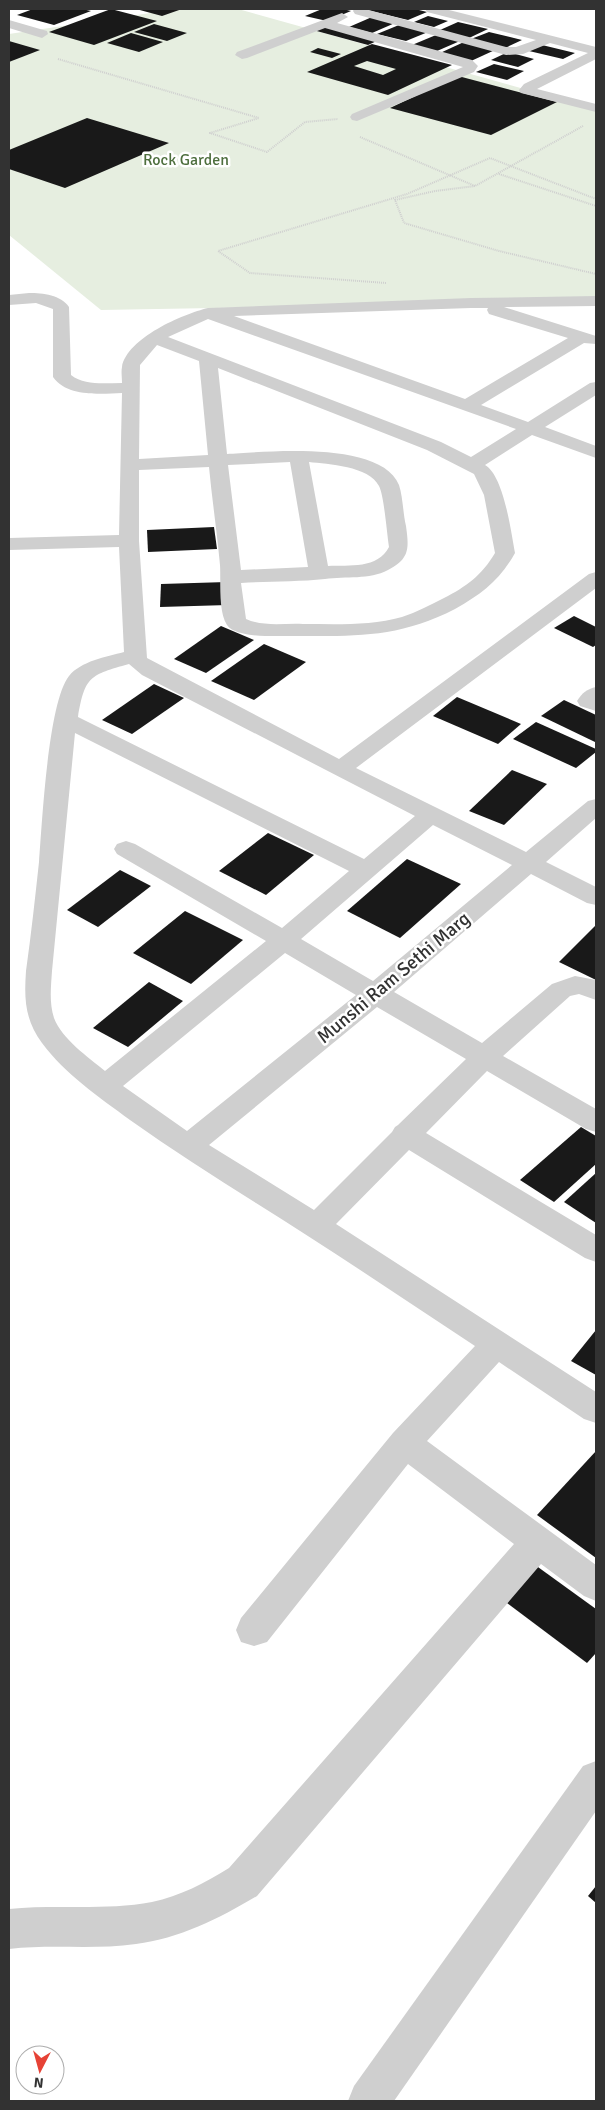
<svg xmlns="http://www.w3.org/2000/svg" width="605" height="2110" viewBox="0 0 605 2110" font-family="Signika,sans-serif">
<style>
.green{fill:#e6eee0}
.building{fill:#191919;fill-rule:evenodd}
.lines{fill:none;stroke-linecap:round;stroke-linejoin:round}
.path{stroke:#cfcfcf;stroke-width:2;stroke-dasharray:1 1;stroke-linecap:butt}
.minor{fill:#cfcfcf;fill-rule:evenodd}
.labels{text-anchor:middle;stroke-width:5;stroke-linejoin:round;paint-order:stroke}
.far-park-label{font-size:16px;fill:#4e6f3e;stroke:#fff}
.street-label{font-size:19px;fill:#323232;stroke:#fff}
</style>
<rect width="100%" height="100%" fill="#fff"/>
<polygon class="green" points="177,9 238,9 596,109 596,301 101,310 9,235 9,34"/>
<g class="building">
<polygon points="33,9 82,9 91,11 54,25 17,15"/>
<polygon points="111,9 157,21 94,45 49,32"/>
<polygon points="136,9 182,9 162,16"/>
<polygon points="322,9 343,9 351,11 327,21 305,16"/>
<polygon points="371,9 415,9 427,12 408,20 367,10"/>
<polygon points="428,16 448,21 434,27 414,22"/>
<polygon points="372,17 395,23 372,33 349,27"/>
<polygon points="458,22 488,29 469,38 440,30"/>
<polygon points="154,24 187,33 167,41 134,32"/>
<polygon points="399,25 428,32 406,41 377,34"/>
<polygon points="324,26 379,40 368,45 313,30"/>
<polygon points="489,32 522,40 505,48 471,39"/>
<polygon points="131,33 163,42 139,52 107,43"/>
<polygon points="436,35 460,41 437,51 412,45"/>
<polygon points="9,41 40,50 9,62"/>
<polygon points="464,42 495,50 471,61 440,53"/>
<path d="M 372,44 L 452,65 L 388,95 L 307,72 ZM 367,61 L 396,69 L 383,75 L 354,66 Z"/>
<polygon points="542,45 575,53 563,59 529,51"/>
<polygon points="318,48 341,54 332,58 310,52"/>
<polygon points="508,52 534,59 518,67 491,60"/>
<polygon points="494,64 524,71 507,80 476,72"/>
<polygon points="458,76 557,102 491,135 390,108"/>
<polygon points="87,118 169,143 65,188 9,169 9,150"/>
<polygon points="214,527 217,549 148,552 147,530"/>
<polygon points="227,582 228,605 160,607 161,584"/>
<polygon points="574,616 596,627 596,645 593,647 554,628"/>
<polygon points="221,626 254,640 206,673 174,659"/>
<polygon points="264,644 306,662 254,700 211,681"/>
<polygon points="154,684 184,698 132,734 102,720"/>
<polygon points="457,697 521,724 498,744 433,716"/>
<polygon points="564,700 596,715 596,741 595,742 541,716"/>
<polygon points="536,722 596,749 596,752 576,768 513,739"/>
<polygon points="512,770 547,784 504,825 469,811"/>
<polygon points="268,833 314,855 266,895 219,871"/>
<polygon points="407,859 461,884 400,938 347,911"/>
<polygon points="120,870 151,886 98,927 67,910"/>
<polygon points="185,911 243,940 191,984 133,953"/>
<polygon points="596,925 596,980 559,962"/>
<polygon points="149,982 183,1001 128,1047 93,1028"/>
<polygon points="581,1127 596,1136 596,1164 554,1202 520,1180"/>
<polygon points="596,1173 596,1223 564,1202"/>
<polygon points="596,1330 596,1375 571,1361"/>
<polygon points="596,1451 596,1558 537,1515"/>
<polygon points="531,1562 596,1609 596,1653 587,1663 499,1597"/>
<polygon points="596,1886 596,1903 588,1896"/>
</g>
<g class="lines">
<g class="path">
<polyline points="58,59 259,118 210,133 267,152 305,122 338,119"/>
<polyline points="583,126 475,186 435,191 395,200 404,223 499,251 596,274"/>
<polyline points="360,137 475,186"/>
<polyline points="499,174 596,206"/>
<polyline points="386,283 250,273 218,251 407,194 490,158 596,199"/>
</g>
<g class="minor">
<polygon points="354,9 365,9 506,47 516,47 536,40 427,12 425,9 445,9 596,47 596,59 537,89 596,104 596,112 521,93 519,90 524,84 588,53 550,43 523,54 506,55 355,14 353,11"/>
<polygon points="342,13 348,17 337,23 472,60 478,66 474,72 357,121 352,120 350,117 352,114 463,67 325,28 247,58 242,59 235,55 237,52"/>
<polygon points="9,20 47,31 48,34 42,38 9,28"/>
<path d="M 29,293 C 43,293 61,295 69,307 L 71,375 C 85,386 105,383 122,383 C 122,377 121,372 122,367 C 127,338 183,314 208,308 L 471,298 L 596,296 L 596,306 L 504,307 L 596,336 L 596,344 L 584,343 L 481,405 L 528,422 L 590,383 L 596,382 L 596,395 L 545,427 L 596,446 L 596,458 L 532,435 L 485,465 C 504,476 511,532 515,553 C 500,580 482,594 455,609 C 397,639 352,636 289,636 C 275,636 235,638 227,625 C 218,611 221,581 220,565 C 217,532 212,499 209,467 L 139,470 L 139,541 L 147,658 L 339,759 L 589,574 L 596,572 L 596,588 L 356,768 L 526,852 L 588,801 L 596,799 L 596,818 L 546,862 L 596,887 L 596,905 L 587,903 L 531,874 L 394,992 L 482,1043 L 552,984 L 575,976 L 596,980 L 596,1000 L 579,994 L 570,996 L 503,1056 L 596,1109 L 596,1132 L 586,1129 L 487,1071 L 426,1133 L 596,1235 L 596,1262 L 585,1258 L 409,1150 L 336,1224 L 596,1392 L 596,1423 L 584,1419 L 499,1362 L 427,1441 L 596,1565 L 596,1601 L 584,1596 L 541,1564 L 257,1896 C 220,1918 179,1939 136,1944 C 94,1950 51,1944 9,1949 L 9,1909 C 56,1904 105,1911 152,1902 C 180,1896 205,1883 229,1868 L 514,1544 L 408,1464 L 267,1642 L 254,1646 L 241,1642 L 236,1630 L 241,1618 L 393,1433 L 475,1346 C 402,1298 330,1249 256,1203 C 213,1176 171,1149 130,1120 C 99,1097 65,1074 42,1043 C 25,1020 24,999 26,971 C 31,935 35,899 39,862 C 42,824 48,702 69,676 C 81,661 106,657 124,652 L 119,547 L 9,550 L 9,538 L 119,535 L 122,393 C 100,394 67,397 53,377 L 53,309 L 36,303 L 9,305 L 9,295 ZM 471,308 L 488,308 L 487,310 L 489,314 L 568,338 L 465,399 L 234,316 ZM 208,319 L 516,429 L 471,457 L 441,442 L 168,337 ZM 157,345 L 199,361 L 208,455 L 139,459 L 140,365 ZM 218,368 L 427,450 L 474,474 L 484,495 L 495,553 C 482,575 466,587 444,598 C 430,605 417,612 402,617 C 371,626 335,624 303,624 C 284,623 263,627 246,619 L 241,583 C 269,581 298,582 325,579 C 346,576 369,580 388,570 C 410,559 409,548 406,526 C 403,514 403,497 399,485 C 381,440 265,452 227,454 ZM 290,462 L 308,567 L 241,570 L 228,465 ZM 309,462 C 328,464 369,466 379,486 C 384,495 387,535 389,547 C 378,569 349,565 328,566 ZM 129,664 L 142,675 L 415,816 L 364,859 L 78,717 C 85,676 90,675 129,664 ZM 75,733 L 349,871 L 282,928 L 135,844 L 126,841 L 117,844 L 114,849 L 117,854 L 266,941 L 105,1071 C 88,1057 62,1039 54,1018 C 49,1003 51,986 52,971 ZM 433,825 L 512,865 L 373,981 L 301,939 ZM 285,953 L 356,995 L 187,1131 L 123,1086 ZM 377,1007 L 466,1059 L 398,1125 L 395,1127 L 392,1132 L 314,1210 L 209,1145 Z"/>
<path d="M 596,687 L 596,711 L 580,706 L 577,701 C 582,693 587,689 596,687 Z"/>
<polygon points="596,1761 596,1811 394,2101 348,2101 354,2086 583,1766"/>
</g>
</g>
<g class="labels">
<g class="far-park-label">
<text x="186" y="165">Rock Garden</text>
</g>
<g class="street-label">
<text transform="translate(393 977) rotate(-40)" y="7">Munshi Ram Sethi Marg</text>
</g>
</g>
<rect width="605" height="2110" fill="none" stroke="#323232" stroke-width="20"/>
<g transform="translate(40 2070) rotate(186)"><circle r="24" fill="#ffffff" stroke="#adadad"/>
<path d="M0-4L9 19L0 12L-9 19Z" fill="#e64236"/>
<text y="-8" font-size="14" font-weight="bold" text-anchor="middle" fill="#323232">N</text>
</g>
</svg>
